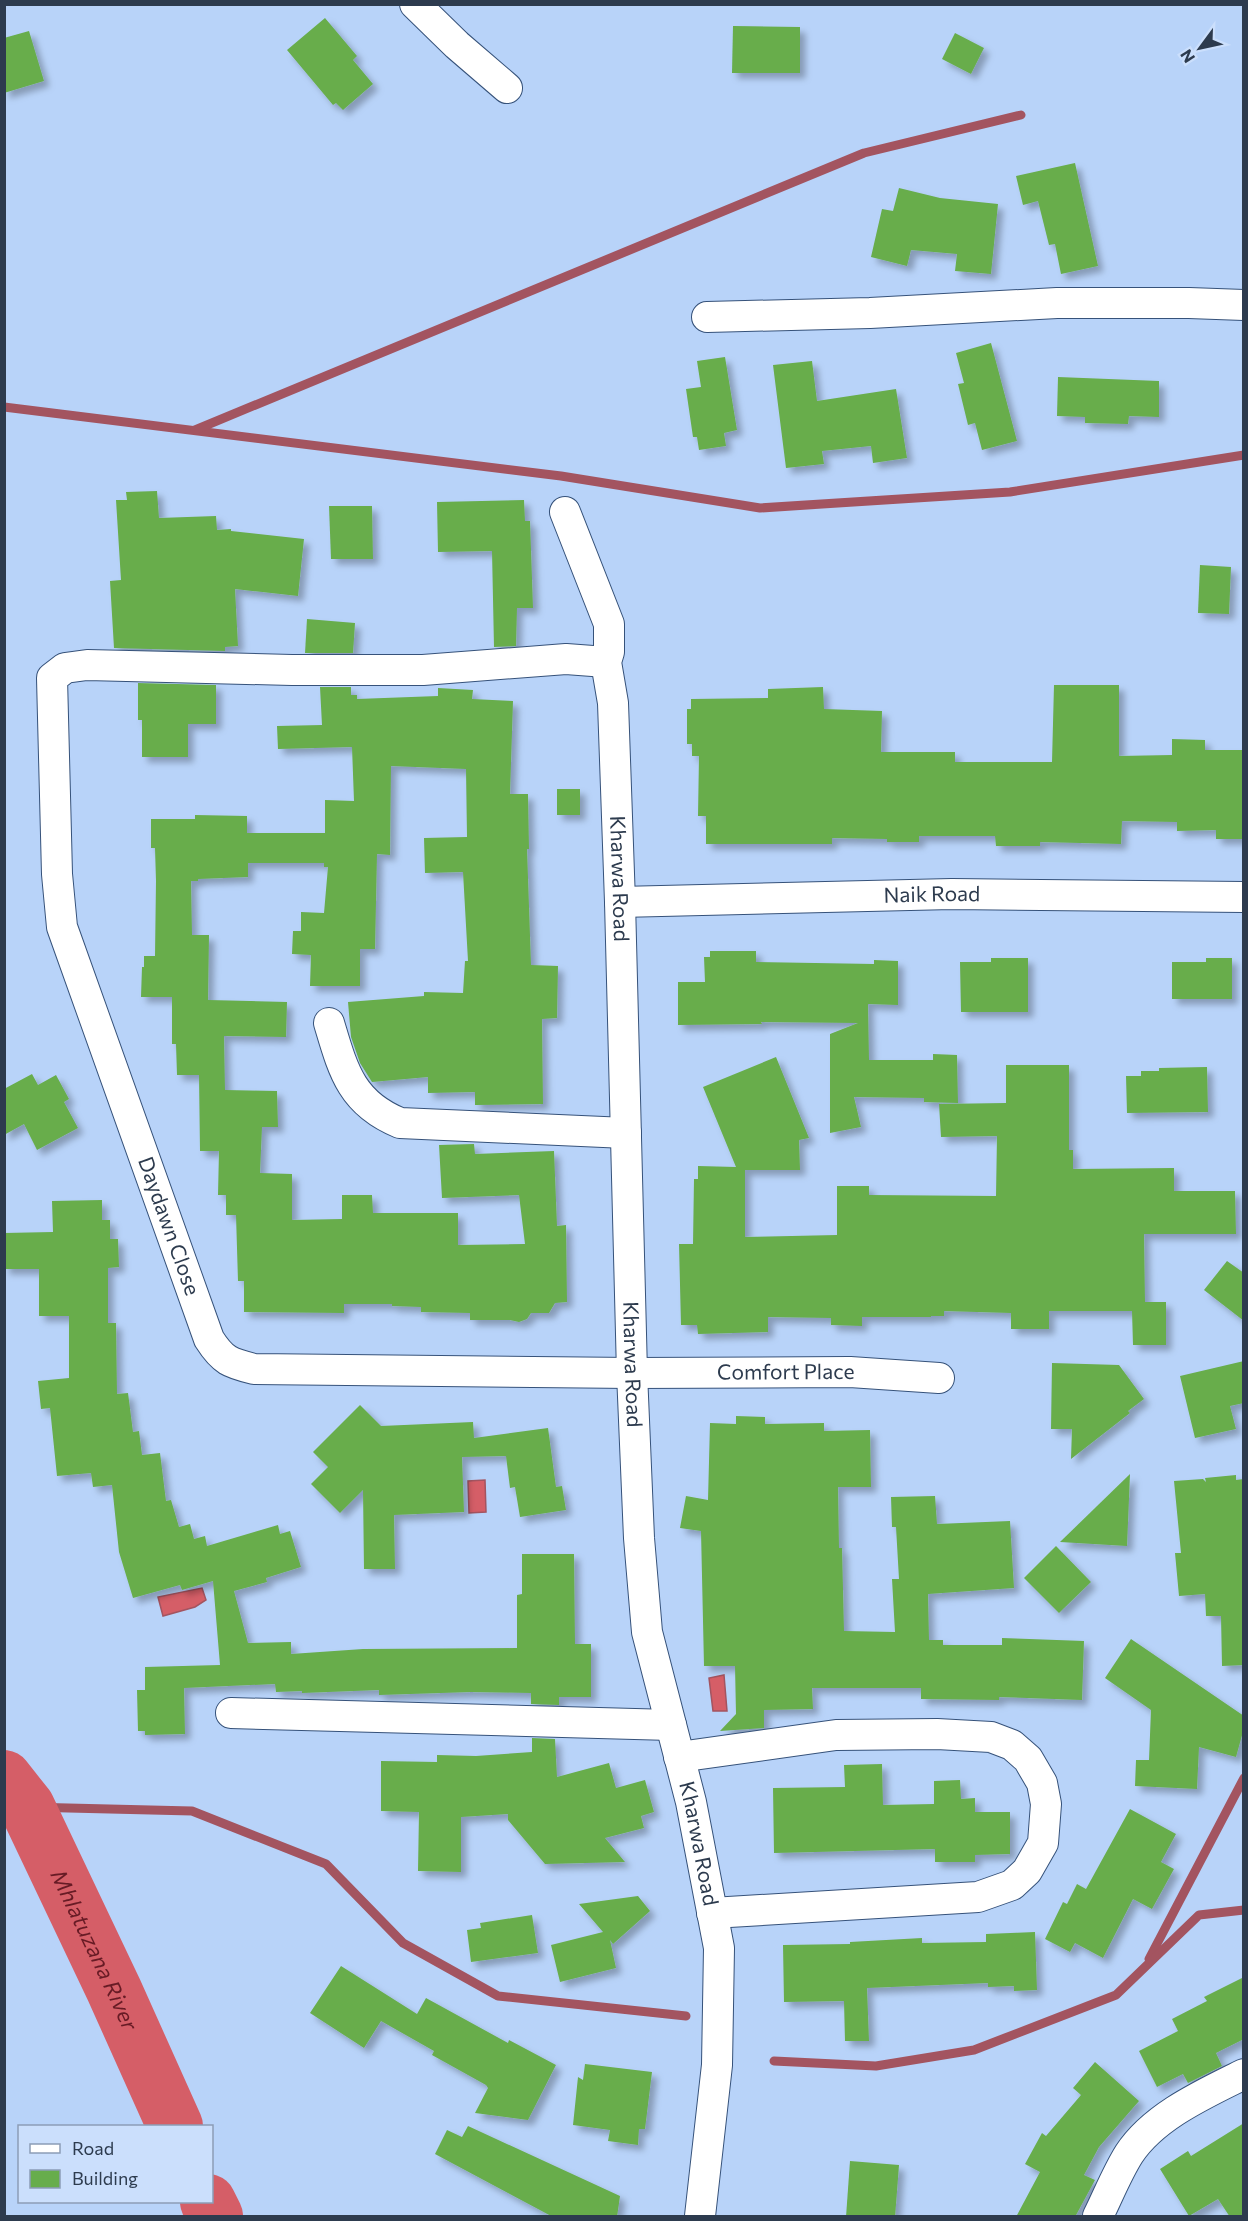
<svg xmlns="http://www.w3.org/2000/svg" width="1248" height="2221" viewBox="0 0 1248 2221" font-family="Commissioner,sans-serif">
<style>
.water{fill:#d55e67;stroke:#a35460;stroke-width:1.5}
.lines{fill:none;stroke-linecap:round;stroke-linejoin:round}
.stream{stroke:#a35460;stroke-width:9}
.river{stroke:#d55e67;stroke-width:56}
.building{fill:#67ad4c;filter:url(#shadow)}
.minor-casing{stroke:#36527a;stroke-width:32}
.minor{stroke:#fff;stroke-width:30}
.labels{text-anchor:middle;stroke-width:5;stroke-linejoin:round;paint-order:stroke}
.street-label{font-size:21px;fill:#2d3b4e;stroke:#cbdffc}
.water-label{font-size:22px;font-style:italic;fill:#671b25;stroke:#cbdffc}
</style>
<defs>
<filter id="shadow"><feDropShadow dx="5.5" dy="5.5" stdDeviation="3" flood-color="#0004"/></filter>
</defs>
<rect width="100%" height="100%" fill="#b8d3f9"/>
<g class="water">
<polygon points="485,1480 486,1512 469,1513 468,1481"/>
<polygon points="202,1588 206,1600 195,1607 163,1616 158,1597"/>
<polygon points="724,1675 727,1711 713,1711 709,1678"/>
</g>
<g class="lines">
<g class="stream">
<polyline points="4,407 561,476 760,508 1010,492 1244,455"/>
<polyline points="195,430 864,153 1021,115"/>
<polyline points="27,1807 192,1811 326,1864 403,1943 498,1996 686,2016"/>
<polyline points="1149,1959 1244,1778"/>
<polyline points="774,2061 876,2066 974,2050 1116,1995 1199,1915 1244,1910"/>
</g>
<g class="river">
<path id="s1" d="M 4,1778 L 27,1807 L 114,1990 L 175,2126"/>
<polyline points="208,2202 215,2216"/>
</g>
</g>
<g class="building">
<polygon points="325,18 357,56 353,60 373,84 343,110 336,103 333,105 287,50"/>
<polygon points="733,26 800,27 800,73 732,73"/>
<polygon points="29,31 44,81 4,93 4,38"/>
<polygon points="955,33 984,48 971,74 942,59"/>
<polygon points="1075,163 1098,266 1061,274 1055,244 1049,245 1038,201 1023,205 1016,176"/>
<polygon points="899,188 940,198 998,204 991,274 955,271 957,254 911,250 907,266 871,257 882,209 893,211"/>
<polygon points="991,343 1017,441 982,450 975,423 968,425 958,384 964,383 956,353"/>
<polygon points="725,357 737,430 724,433 726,446 699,450 697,437 693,437 686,389 701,387 697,361"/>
<polygon points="812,361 817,401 896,389 907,458 873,463 871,446 822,451 824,464 786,468 773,365"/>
<polygon points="1058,377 1159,381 1159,417 1129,416 1128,424 1085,423 1085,417 1057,416"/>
<polygon points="157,491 159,518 216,516 217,530 231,529 231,531 304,539 298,596 235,589 238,646 225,647 225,651 114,648 110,581 121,580 116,500 127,500 126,492"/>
<polygon points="524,500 525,521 530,521 533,608 517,608 516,646 494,647 492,551 438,552 437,502"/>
<polygon points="329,506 372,506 373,559 331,559"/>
<polygon points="1200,565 1231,567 1229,614 1198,613"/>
<polygon points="307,619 355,623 353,653 305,653"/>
<polygon points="138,683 216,685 216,724 188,724 188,757 142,757 142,720 138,720"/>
<polygon points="1054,685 1119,685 1119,756 1172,755 1172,739 1205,740 1205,750 1244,750 1244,839 1216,839 1216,830 1177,831 1177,822 1122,821 1121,844 1040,842 1040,846 996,846 995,836 919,836 919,842 887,842 887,839 832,838 832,844 706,844 706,816 698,816 699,756 692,756 692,744 687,744 687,709 691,709 691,699 768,698 768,689 823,687 824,709 882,711 881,752 955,752 955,762 1052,762"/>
<polygon points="320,687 351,687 351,695 357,695 357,699 438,696 438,688 473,690 472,699 513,701 510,794 528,794 529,849 527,849 531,965 558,966 557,1018 542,1019 543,1104 475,1105 475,1092 428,1093 428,1077 372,1082 360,1063 351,1037 348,1002 424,996 424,992 463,993 465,961 468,961 463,872 425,873 424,838 467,837 466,769 391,766 390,855 377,854 375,949 360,949 360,986 310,986 311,955 292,954 293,931 301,931 301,912 324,913 328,867 324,867 324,863 248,863 248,877 198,879 198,881 191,881 192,935 209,935 208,1000 287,1002 286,1037 224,1036 225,1090 277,1091 278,1127 262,1127 260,1173 292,1174 292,1220 342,1219 342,1195 372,1195 373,1213 458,1213 458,1245 525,1244 519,1195 442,1198 439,1145 474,1144 475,1154 554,1151 557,1226 566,1225 567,1302 555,1303 549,1313 531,1313 527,1319 519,1322 510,1320 470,1320 470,1313 421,1312 421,1307 392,1306 392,1304 344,1304 344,1313 244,1312 244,1281 238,1281 236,1215 226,1215 226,1195 218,1195 219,1151 200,1151 199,1075 177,1075 176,1044 172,1044 172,997 141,997 142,967 144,967 144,956 155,956 156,881 155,848 151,848 151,819 195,819 195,815 247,816 247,833 325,833 325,800 354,801 352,747 278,749 277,726 322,725"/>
<rect x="557" y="789" width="23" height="26"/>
<polygon points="710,951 756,951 756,962 874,964 874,960 898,961 898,1005 868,1004 869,1060 933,1060 933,1054 957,1055 958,1103 924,1102 924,1098 854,1097 861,1127 830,1133 830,1034 858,1023 761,1022 762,1024 678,1025 678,982 705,982 704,957 710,957"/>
<polygon points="991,958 1028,958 1028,1012 961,1012 960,962 991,962"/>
<polygon points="1206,958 1232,958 1232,999 1172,999 1172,962 1206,962"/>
<polygon points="776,1057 809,1138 799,1140 800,1170 745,1170 745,1237 837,1235 837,1186 869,1186 869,1195 996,1196 997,1136 941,1137 939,1104 1006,1103 1006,1065 1069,1065 1069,1150 1073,1150 1073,1169 1174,1168 1174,1191 1235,1191 1236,1234 1144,1234 1145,1302 1166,1302 1166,1345 1133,1345 1132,1311 1049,1311 1049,1329 1011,1329 1011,1313 944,1311 944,1316 931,1316 931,1317 862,1317 862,1326 831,1325 831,1318 768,1317 768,1332 698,1334 697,1325 681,1325 679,1244 693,1244 694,1179 698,1179 698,1166 736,1167 703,1087"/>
<polygon points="1207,1067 1208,1112 1127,1113 1126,1076 1141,1076 1141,1071 1159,1071 1159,1068"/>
<polygon points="32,1074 38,1085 56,1075 69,1099 64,1102 78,1128 37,1150 24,1124 4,1135 4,1089"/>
<polygon points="102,1200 102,1220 110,1220 110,1239 118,1239 119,1267 108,1268 108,1323 116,1323 117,1394 128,1393 133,1432 139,1431 142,1455 160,1453 166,1501 171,1500 179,1527 190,1524 194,1539 205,1536 207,1546 278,1525 280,1534 290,1531 301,1567 266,1578 267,1582 234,1591 248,1643 291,1642 291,1654 363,1649 517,1648 517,1595 522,1594 522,1554 574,1554 575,1644 591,1644 591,1697 559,1697 559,1705 531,1704 531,1693 471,1692 379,1695 379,1690 302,1693 302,1691 276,1692 275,1684 184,1688 185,1734 145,1735 145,1731 138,1731 137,1690 145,1690 145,1667 220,1665 213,1581 182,1590 180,1585 133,1598 119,1552 112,1485 93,1487 91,1473 57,1476 50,1408 41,1409 38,1381 69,1378 69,1316 39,1316 39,1269 4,1269 4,1233 53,1232 52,1201"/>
<polygon points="1227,1261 1244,1273 1244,1321 1204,1290"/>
<polygon points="1244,1361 1244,1403 1230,1406 1236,1429 1195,1438 1180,1376"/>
<polygon points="1052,1363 1119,1365 1144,1399 1128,1411 1130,1413 1071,1459 1072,1429 1051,1429"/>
<polygon points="360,1405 381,1426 473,1422 474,1438 548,1428 556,1487 562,1486 566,1510 520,1517 515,1487 510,1488 506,1456 462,1457 464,1512 394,1515 395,1569 364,1569 363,1490 340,1513 311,1484 328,1467 313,1452"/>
<polygon points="736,1416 765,1417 765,1424 824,1423 824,1431 870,1430 871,1487 838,1487 839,1548 842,1548 844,1631 895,1632 892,1579 899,1579 896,1527 892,1527 891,1497 935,1496 937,1524 1010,1521 1014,1588 928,1594 929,1640 943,1640 943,1645 1002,1645 1002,1638 1084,1641 1082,1700 999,1697 999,1700 921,1699 921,1688 812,1688 813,1709 764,1710 764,1728 720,1731 736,1714 735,1666 704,1666 701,1531 680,1528 686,1496 708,1500 710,1423 736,1424"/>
<polygon points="1130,1474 1127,1546 1060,1542"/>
<polygon points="1236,1475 1236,1480 1244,1479 1244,1665 1222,1666 1221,1616 1206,1616 1205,1594 1179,1596 1175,1553 1181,1553 1174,1481 1203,1479 1206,1482 1205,1478"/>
<polygon points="1056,1546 1091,1582 1059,1613 1024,1578"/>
<polygon points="1131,1639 1244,1716 1244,1728 1236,1757 1199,1747 1197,1789 1135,1786 1136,1760 1149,1760 1151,1710 1105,1678"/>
<polygon points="532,1738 555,1739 557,1777 609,1763 616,1788 645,1780 654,1812 641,1816 644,1828 605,1838 625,1862 545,1864 508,1820 508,1814 461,1817 461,1872 418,1871 419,1812 381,1811 381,1761 437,1762 437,1755 476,1756 532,1752"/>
<polygon points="882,1764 883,1805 934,1804 934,1781 960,1780 961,1799 975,1798 975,1812 1010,1812 1010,1854 975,1855 975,1862 935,1862 935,1849 774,1853 773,1788 845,1787 844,1765"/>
<polygon points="1130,1809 1176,1834 1161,1862 1174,1869 1152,1909 1133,1899 1103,1958 1075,1943 1070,1952 1045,1939 1063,1902 1067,1904 1077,1884 1086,1889"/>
<polygon points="638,1896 650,1911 613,1944 610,1940 616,1968 560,1982 551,1945 603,1932 579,1904"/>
<polygon points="532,1915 538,1953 471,1962 467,1930 481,1928 480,1923"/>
<polygon points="1035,1932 1037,1990 1014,1991 1014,1986 988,1987 988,1983 867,1988 869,2041 845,2041 844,2001 784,2002 783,1945 850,1944 850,1942 922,1938 922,1943 986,1942 986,1934"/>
<polygon points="341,1966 417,2014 426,1998 508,2043 509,2040 556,2065 528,2120 475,2113 488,2088 486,2085 432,2055 434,2051 381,2021 364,2048 310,2013"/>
<polygon points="1244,1977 1244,2039 1216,2053 1222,2066 1188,2083 1183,2074 1157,2087 1139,2051 1178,2031 1172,2019 1207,2001 1204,1997"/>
<polygon points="1095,2062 1139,2101 1099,2147 1084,2175 1095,2180 1075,2217 1016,2217 1040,2172 1025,2164 1042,2133 1046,2136 1081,2095 1073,2088"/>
<polygon points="585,2064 652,2072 645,2129 639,2129 638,2145 608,2141 610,2130 573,2125 578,2077 583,2080"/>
<polygon points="1244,2123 1244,2217 1230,2217 1218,2199 1189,2216 1160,2169 1188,2151 1191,2156"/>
<polygon points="468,2126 620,2196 617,2217 553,2217 435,2154 447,2130 462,2137"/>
<polygon points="850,2161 899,2165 895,2217 846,2217"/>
</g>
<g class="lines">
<g class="minor-casing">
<g id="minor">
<polyline points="415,4 457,45 507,88"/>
<polyline points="707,317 870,313 1057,303 1189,303 1244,305"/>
<path id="s2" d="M 565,512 L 609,624 L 609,652 L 606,662 L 613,703 L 620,902 L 632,1373 L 639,1538 L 647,1632 L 691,1802 L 719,1948 L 717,2065 L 700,2216"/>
<path id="s3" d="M 606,662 L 566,659 L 423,670 L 292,670 L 87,665 L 65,668 L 52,678 L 57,874 L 62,927 L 209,1339 C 223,1361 230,1363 254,1369 L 632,1373 L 850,1372 L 939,1378"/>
<path id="s4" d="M 620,902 L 952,894 L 1244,897"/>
<path d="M 329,1023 C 343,1070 351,1103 400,1123 L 626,1133"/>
<polyline points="231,1713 671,1725"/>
<polyline points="679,1757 836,1735 937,1734 991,1737 1012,1745 1028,1759 1042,1783 1046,1804 1043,1843 1027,1871 1012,1885 978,1897 712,1913"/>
<path d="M 1098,2216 C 1108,2196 1117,2173 1129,2154 C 1154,2116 1204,2094 1244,2074"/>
</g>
</g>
<use href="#minor" class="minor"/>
</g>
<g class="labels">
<g class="street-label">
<text dy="7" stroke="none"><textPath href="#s2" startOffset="376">Kharwa Road</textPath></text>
<text dy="7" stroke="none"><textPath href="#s4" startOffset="312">Naik Road</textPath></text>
<text dy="7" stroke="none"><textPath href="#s3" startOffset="1125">Daydawn Close</textPath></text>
<text dy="7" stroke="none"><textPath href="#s2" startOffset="862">Kharwa Road</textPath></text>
<text dy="7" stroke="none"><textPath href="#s3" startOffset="1833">Comfort Place</textPath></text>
<text dy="7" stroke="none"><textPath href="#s2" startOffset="1348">Kharwa Road</textPath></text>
</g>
<g class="water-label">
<text dy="8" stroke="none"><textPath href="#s1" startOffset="195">Mhlatuzana River</textPath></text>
</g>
</g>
<rect width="1248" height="2221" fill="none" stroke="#2d3b4e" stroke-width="12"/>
<rect x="18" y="2125" width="195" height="78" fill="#cbdffc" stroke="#8c9db6" stroke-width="1.5"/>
<rect x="30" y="2144" width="30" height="9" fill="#ffffff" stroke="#8c9db6" stroke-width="1.5"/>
<text x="72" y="2155" font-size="18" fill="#2d3b4e">Road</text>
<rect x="30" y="2170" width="30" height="18" fill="#67ad4c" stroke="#8c9db6" stroke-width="1.5"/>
<text x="72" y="2185" font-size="18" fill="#2d3b4e">Building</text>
<g transform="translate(1200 48) rotate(237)" stroke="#cbdffc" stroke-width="4.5" paint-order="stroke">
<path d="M0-4.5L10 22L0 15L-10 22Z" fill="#2d3b4e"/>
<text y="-9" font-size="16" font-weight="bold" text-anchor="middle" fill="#2d3b4e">N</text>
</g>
</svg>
